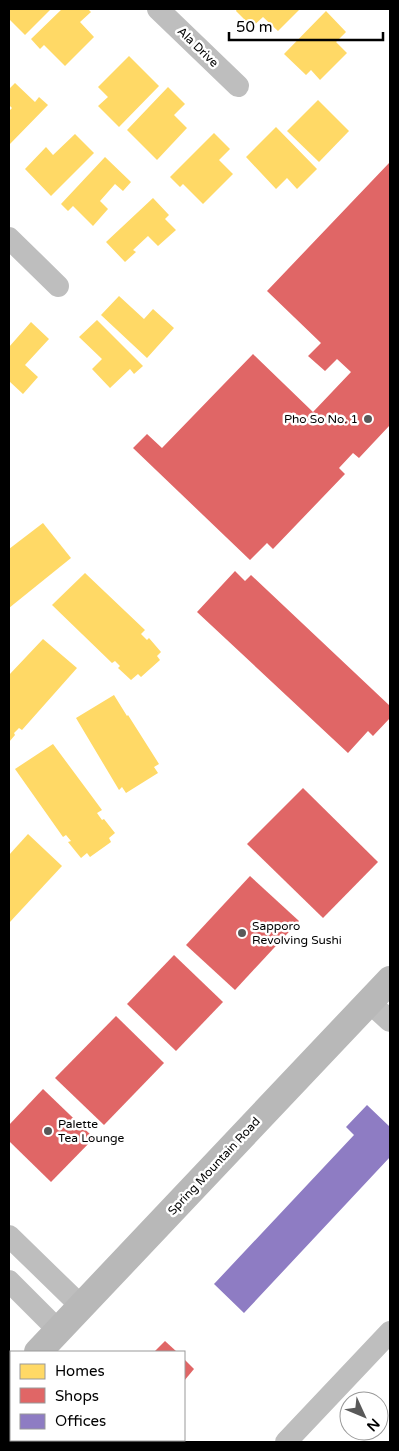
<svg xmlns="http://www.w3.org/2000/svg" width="399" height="1451" viewBox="0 0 399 1451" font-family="'Varela Round',sans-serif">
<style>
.homes{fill:#ffd966}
.shops{fill:#e06666}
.offices{fill:#8e7cc3}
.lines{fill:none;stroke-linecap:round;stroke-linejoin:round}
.street{stroke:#bebebe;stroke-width:22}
.secondary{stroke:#b8b8b8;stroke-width:28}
.poi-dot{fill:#595959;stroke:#fff;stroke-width:2}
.labels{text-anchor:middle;stroke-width:5;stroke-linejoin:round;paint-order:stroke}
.street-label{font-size:12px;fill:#000;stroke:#fff}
.poi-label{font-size:12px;fill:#000;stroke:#fff;text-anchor:start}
</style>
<rect width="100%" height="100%" fill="#fff"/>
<g class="homes">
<polygon points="11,9 51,9 25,35 9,19 9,11"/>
<polygon points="62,9 88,9 91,12 80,22 94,37 65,66 44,45 40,49 31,39"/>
<polygon points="237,9 300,9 278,31 263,17 252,27 236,11"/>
<polygon points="326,11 346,32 336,42 347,53 320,80 311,70 306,75 284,54"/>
<polygon points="129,56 159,86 119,127 98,106 108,97 98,87"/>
<polygon points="15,83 35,102 39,97 48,105 9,145 9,111 12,108 9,105 9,89"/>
<polygon points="168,87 185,104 174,115 187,128 157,160 127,130"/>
<polygon points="318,100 349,131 319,162 287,131"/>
<polygon points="276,127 317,169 297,189 287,178 276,189 246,157"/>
<polygon points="214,133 230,149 219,160 233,174 203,204 183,184 180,187 170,177"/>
<polygon points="75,134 94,153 51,196 25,169 46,147 53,155"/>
<polygon points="105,157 131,182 123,191 115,184 100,201 108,209 93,226 73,206 68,211 61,204"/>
<polygon points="153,198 169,215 165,219 176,230 158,246 148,236 133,250 136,252 125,262 106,242"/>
<polygon points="119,296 144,319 153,309 174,328 147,358 101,315"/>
<polygon points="97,320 143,366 134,374 130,369 110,388 92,369 102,359 79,337"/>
<polygon points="31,322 49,339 25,365 38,377 23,394 9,381 9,347"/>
<polygon points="43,523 71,558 9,608 9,549"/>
<polygon points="85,573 145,630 141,634 147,640 149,638 161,652 157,656 160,660 141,677 138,674 131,680 118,668 120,666 115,661 112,663 52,605"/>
<polygon points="43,639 77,668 22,730 19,728 14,733 15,735 9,742 9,675"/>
<polygon points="114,695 127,716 128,715 159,764 154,767 158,773 126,793 122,787 119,790 76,718"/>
<polygon points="53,744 102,810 97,813 102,820 104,819 115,833 109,838 111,842 90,857 87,853 81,858 68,842 71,841 66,835 63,837 15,769"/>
<polygon points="28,834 62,866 9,923 9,855"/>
</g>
<g class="shops">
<polygon points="390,162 390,425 359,458 353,453 339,468 345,474 273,549 267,543 250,560 133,448 147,434 162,448 253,354 313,412 351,372 337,359 325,371 308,356 321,343 267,291"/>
<polygon points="235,571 245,581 251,575 390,706 390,718 373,736 368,731 348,753 197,612"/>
<polygon points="303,788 378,862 323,918 247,844"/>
<polygon points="250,876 299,921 235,990 186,945"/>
<polygon points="174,955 223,1002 176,1051 127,1004"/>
<polygon points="116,1016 164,1063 104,1125 55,1078"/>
<polygon points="43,1089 94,1138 51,1182 9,1141 9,1125"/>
<polygon points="165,1341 177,1352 154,1352"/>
<polygon points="184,1359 194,1369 184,1381"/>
<polygon points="71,1440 127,1440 125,1442 68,1442"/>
</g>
<polygon class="offices" points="367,1105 390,1127 390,1157 244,1313 214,1284 354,1135 346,1127"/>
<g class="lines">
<g class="street">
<polyline points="158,9 238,86"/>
<polyline points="9,238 58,286"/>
<polyline points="369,1002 390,1021"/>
<polyline points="9,1236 81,1306"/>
<polyline points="9,1281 58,1330"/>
<polyline points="286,1442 390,1332"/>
</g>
<g class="secondary">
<polyline points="38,1352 390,980"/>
<polyline points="9,1383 11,1380"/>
</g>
</g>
<g class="poi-dot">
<circle cx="368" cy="419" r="5"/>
<circle cx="242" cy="933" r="5"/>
<circle cx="48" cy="1131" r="5"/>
</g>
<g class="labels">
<g class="street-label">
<text transform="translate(198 47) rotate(44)" y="4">Ala Drive</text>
<text transform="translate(214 1166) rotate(-47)" y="4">Spring Mountain Road</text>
</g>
<g class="poi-label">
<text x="358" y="423" text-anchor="end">Pho So No. 1</text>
<text x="252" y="930">Sapporo<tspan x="252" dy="14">Revolving Sushi</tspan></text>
<text x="58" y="1128">Palette<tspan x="58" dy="14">Tea Lounge</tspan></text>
</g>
</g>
<rect width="399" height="1451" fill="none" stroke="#000000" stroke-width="20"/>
<rect x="10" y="1351" width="175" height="90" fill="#ffffff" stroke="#999999"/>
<rect x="20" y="1364" width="25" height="15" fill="#ffd966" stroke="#999999"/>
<text x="55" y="1376" font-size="15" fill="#000000">Homes</text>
<rect x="20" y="1388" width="25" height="15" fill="#e06666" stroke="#999999"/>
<text x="55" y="1401" font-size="15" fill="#000000">Shops</text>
<rect x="20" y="1414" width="25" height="15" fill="#8e7cc3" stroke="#999999"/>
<text x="55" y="1426" font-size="15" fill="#000000">Offices</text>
<g transform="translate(364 1416) rotate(134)"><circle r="24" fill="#ffffff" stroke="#999999"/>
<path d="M0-4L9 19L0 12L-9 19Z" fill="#595959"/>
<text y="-8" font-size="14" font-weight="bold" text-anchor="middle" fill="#000000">N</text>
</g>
<path d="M229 32v8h154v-8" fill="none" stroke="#000000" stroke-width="2.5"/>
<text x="236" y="32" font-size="15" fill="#000000" stroke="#ffffff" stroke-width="4" paint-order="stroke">50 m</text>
</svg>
